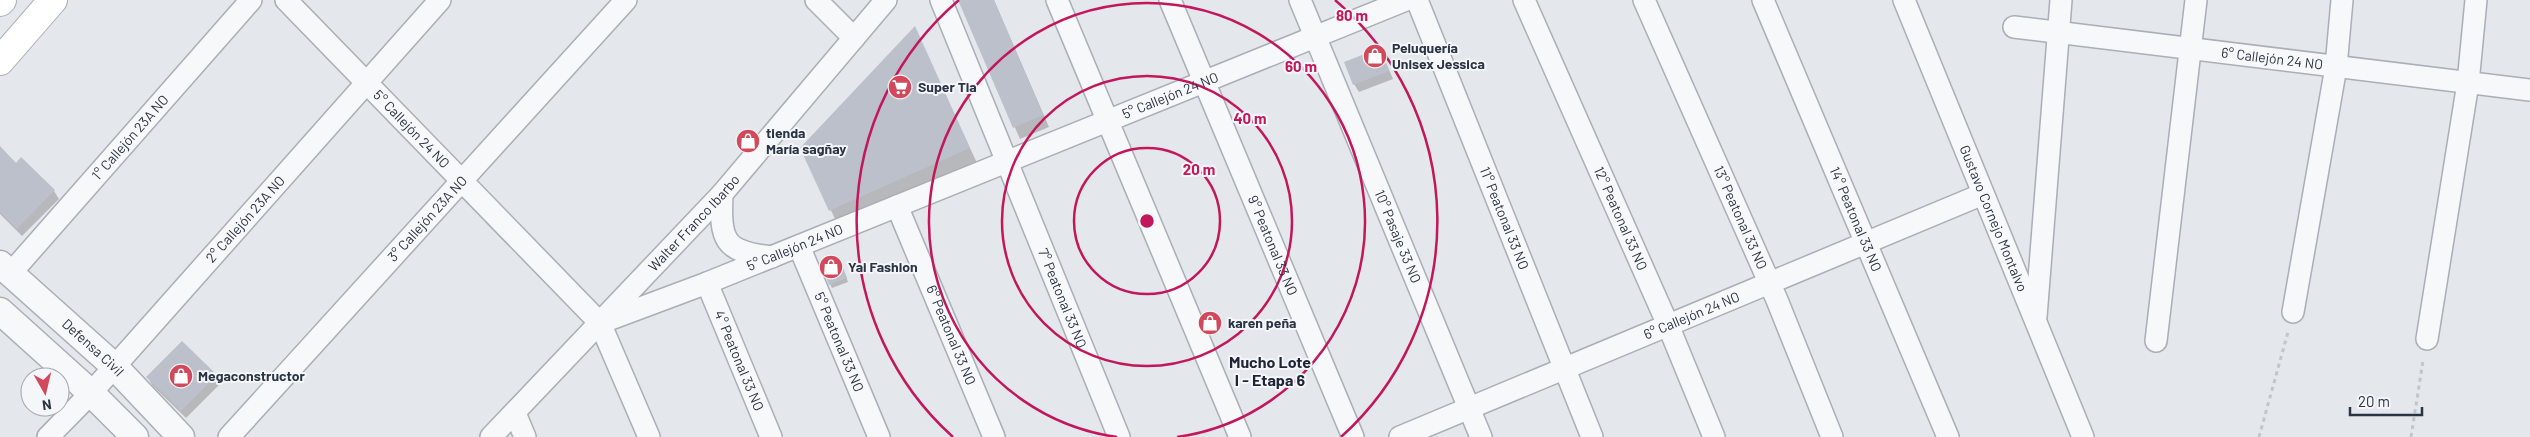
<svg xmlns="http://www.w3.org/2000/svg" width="2530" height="437" viewBox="0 0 2530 437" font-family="Barlow,sans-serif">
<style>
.shadow{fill:#0003}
.building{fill:#bbc0ca}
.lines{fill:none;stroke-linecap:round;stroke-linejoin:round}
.minor-casing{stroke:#a9aeb7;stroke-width:24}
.tertiary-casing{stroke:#a9aeb7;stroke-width:29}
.secondary-casing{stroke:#a9aeb7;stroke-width:30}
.path{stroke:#c2c5cb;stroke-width:3;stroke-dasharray:4 4;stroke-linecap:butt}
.minor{stroke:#f7f8fa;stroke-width:21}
.tertiary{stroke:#f7f8fa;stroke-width:26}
.secondary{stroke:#fff;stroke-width:28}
.ring{fill:none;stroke:#c2185b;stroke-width:2.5}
.labels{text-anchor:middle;stroke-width:4;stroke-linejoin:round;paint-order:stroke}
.poi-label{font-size:14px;font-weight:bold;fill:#2b3445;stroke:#f4f6f9;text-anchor:start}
.street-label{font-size:14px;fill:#2b3445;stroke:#f4f6f9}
.quarter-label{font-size:16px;font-weight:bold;fill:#1d2536;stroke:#f4f6f9}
.centre{fill:#c2185b;stroke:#f4f6f9;stroke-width:2.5}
.ring-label{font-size:15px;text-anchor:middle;font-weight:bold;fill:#c2185b;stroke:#f4f6f9;stroke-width:4;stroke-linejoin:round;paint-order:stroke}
</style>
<rect width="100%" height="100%" fill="#e4e7ec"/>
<g class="shadow">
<polygon points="959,0 994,0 1049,127 1020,139"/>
<polygon points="914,28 977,163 838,225 801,148"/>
<polygon points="1380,49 1393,79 1359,92 1354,84"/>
<polygon points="21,159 54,191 59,199 22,236 0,214 0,181"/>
<polygon points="841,263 848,282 832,288 830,284"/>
<polygon points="216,375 220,384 186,418 152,385 148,377"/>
</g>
<g class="building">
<polygon points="958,0 994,0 1043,115 1013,128"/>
<polygon points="915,26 970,148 829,211 800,148"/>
<polygon points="1380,48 1389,71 1353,85 1344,62"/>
<polygon points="0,146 16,163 21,157 55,190 17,229 0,212"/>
<polygon points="839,257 847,278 829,285 821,263"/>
<polygon points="182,341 217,375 181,411 146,377"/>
</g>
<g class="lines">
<g class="minor-casing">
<g id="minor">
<path id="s1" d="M 286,0 L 600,323 L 649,437"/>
<polyline points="816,0 854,38"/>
<path id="s2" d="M 941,0 L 1119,437"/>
<polyline points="1057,0 1240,437"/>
<path id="s3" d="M 1170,0 L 1353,437"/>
<path id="s4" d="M 1300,0 L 1481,437"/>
<path id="s5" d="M 1417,0 L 1592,437"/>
<path id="s6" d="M 1524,0 L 1668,325 L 1714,437"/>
<path id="s7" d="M 1644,0 L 1777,300 L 1832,437"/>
<path id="s8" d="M 1763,0 L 1948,437"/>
<path id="s9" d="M 1904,0 L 2083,437"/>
<path id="s10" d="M 2014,27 L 2530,90"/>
<path d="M 722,194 C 720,240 723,252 772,257"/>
<path id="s11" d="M 897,206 L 994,437"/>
<path id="s12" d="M 799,246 L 879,437"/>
<path id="s13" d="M 10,274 L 251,0"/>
<path id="s14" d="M 707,283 L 771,437"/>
<polyline points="2293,312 2336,67 2342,0"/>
<polyline points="2036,317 2061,0"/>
<path id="s15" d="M 600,323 L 707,283 L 1406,0"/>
<polyline points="2427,339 2468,83 2476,0"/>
<polyline points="2156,341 2196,0"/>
<polyline points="515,413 525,437"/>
<path id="s16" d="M 48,437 L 91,393 L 440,0"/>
<path id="s17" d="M 229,437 L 626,0"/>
<path id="s18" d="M 491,437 L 722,194 L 886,0"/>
<path id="s19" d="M 1400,437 L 1983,194"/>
</g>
</g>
<g class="tertiary-casing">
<g id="tertiary">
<path id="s20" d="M 0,264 L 114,366 L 181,437"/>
<polyline points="0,311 91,393 135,437"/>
</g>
</g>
<g class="secondary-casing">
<g id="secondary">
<polyline points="0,2 2,0"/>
<polyline points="0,61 53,0"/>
</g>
</g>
<g class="path">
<polyline points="2259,437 2288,332"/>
<polyline points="2411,437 2423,361"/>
</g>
<use href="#minor" class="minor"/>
<use href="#tertiary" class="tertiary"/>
<use href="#secondary" class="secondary"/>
</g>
<g class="ring">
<circle cx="1147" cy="221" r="73"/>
<circle cx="1147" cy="221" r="145"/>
<path d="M1117 437A218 218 0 1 1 1177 437"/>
<path d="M953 437A290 290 0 0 1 959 0M1335 0A290 290 0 0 1 1341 437"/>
</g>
<defs>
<g id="shop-disc" transform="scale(1.25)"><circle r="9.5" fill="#d1495b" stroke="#f4f6f9"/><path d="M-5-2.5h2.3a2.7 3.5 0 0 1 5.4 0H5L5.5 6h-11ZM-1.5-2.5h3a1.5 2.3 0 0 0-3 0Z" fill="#fff"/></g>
<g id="supermarket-disc" transform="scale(1.25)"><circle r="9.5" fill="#d1495b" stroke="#f4f6f9"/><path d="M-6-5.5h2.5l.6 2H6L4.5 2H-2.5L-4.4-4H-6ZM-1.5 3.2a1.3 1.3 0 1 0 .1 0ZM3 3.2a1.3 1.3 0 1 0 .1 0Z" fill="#fff"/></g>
</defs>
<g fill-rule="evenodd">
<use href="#shop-disc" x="1375" y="56"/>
<use href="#supermarket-disc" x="900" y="87"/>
<use href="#shop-disc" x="748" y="141"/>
<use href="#shop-disc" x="831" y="267"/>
<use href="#shop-disc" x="1210" y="323"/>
<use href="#shop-disc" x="181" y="376"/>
</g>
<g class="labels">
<g class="poi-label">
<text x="1392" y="53">Peluquería<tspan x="1392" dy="16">Unisex Jessica</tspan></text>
<text x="918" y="92">Super Tia</text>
<text x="766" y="138">tienda<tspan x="766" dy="16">María sagñay</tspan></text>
<text x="848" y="272">Yai Fashion</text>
<text x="1228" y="328">karen peña</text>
<text x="198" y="381">Megaconstructor</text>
</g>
<g class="street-label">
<text dy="5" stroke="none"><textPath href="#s10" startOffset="260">6° Callejón 24 NO</textPath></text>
<text dy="5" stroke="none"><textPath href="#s15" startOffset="614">5° Callejón 24 NO</textPath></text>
<text dy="5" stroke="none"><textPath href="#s1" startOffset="180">5° Callejón 24 NO</textPath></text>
<text dy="5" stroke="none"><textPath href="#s13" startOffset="182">1° Callejón 23A NO</textPath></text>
<text dy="5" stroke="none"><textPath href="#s6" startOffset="239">12° Peatonal 33 NO</textPath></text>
<text dy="5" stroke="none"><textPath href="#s7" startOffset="238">13° Peatonal 33 NO</textPath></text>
<text dy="5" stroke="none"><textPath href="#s16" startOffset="294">2° Callejón 23A NO</textPath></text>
<text dy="5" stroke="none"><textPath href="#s17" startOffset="295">3° Callejón 23A NO</textPath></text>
<text dy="5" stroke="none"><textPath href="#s5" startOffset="235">11° Peatonal 33 NO</textPath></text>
<text dy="5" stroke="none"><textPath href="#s8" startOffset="238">14° Peatonal 33 NO</textPath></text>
<text dy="5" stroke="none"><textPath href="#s9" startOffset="236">Gustavo Cornejo Montalvo</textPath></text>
<text dy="5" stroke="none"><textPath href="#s18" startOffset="295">Walter Franco Ibarbo</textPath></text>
<text dy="5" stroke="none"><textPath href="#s4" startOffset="256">10° Pasaje 33 NO</textPath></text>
<text dy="5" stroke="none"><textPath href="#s3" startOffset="266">9° Peatonal 33 NO</textPath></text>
<text dy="5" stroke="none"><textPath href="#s15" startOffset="209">5° Callejón 24 NO</textPath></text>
<text dy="5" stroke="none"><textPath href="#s2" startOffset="322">7° Peatonal 33 NO</textPath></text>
<text dy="5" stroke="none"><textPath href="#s19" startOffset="316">6° Callejón 24 NO</textPath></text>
<text dy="5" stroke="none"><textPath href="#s11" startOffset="140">6° Peatonal 33 NO</textPath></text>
<text dy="5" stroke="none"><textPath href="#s12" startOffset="104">5° Peatonal 33 NO</textPath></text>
<text dy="5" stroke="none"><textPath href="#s20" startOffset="125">Defensa Civil</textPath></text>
<text dy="5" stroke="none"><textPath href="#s14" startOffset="84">4° Peatonal 33 NO</textPath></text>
</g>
<g class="quarter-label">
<text x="1270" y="368">Mucho Lote<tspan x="1270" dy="18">I - Etapa 6</tspan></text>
</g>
</g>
<circle cx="1147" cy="221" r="8" class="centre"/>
<g class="ring-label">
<text x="1352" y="21">80 m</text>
<text x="1301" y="72">60 m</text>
<text x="1250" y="124">40 m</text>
<text x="1199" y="175">20 m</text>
</g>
<g transform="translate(45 392) rotate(172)"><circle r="24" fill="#f4f6f9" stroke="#a4a8b1"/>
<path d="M0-4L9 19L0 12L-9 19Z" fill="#d1495b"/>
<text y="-8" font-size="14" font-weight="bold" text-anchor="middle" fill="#2b3445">N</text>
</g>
<path d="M2350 407v8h72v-8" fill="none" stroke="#2b3445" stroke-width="2.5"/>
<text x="2358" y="407" font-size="15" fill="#2b3445" stroke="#f4f6f9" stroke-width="4" paint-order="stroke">20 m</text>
</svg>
